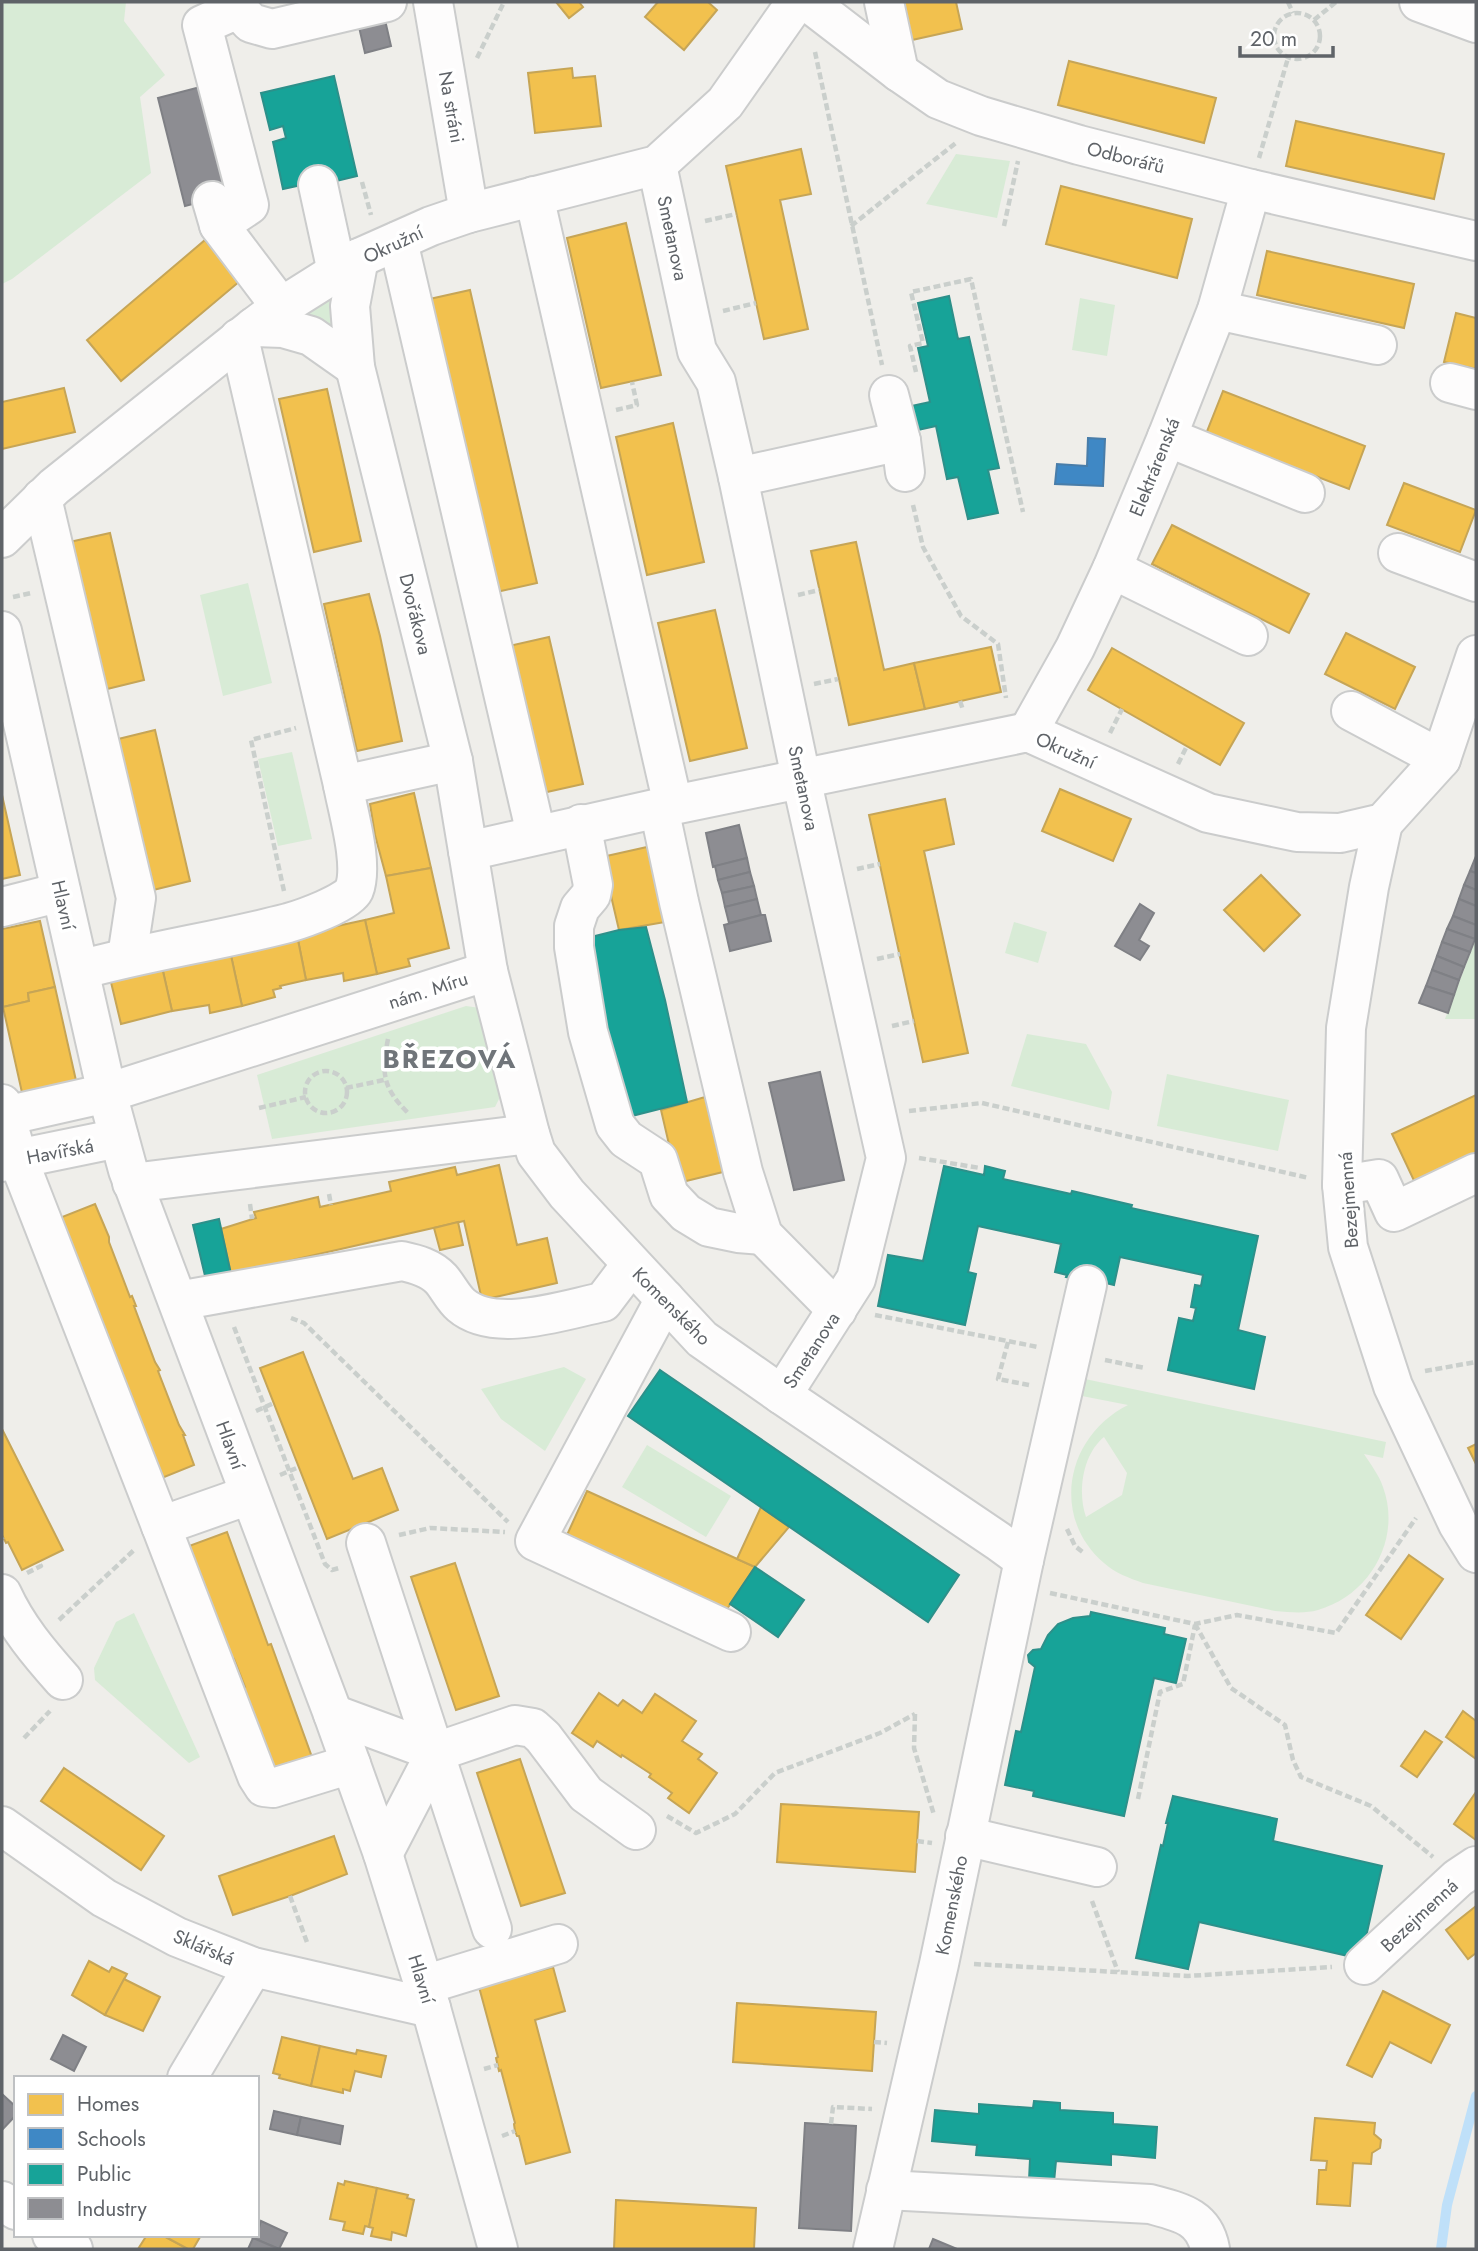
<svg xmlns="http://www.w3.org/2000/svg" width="1478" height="2251" viewBox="0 0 1478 2251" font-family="Jost,sans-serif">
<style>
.green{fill:#d8ebd6;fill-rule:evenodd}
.homes{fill:#f2c14e;stroke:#c6a556;stroke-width:2}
.schools{fill:#3f88c5;stroke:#497da9;stroke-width:2}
.public{fill:#17a398;stroke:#2d908a;stroke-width:2}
.industry{fill:#8d8d92;stroke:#7f8085;stroke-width:2}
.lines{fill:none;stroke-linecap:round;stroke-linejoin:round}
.stream{stroke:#bfe0f9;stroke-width:10}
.minor-casing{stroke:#cbcccc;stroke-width:42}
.path{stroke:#cacfcc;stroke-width:4.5;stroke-dasharray:7 3.5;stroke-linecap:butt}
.minor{stroke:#fdfcfc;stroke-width:38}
.labels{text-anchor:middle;stroke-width:7;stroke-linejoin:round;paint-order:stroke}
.street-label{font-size:19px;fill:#5f6368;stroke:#fff}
.district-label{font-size:26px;font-weight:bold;letter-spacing:2px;fill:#70757a;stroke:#fff}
</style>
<rect width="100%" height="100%" fill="#efeeea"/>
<g class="green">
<polygon points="2,2 126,2 124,21 165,75 140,97 151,173 12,279 2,284"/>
<polygon points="956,154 1010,161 997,218 926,204"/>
<polygon points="337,279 332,331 288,316"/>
<polygon points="1080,298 1115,305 1107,356 1072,350"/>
<polygon points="248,583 272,683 223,696 200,595"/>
<polygon points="292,752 312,839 278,846 258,759"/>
<polygon points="1014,922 1047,932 1038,963 1005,953"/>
<polygon points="1476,939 1476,1019 1445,1019"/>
<polygon points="466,1006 480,1008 500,1097 495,1107 272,1139 257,1075"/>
<polygon points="1027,1034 1086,1044 1112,1092 1109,1110 1011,1086"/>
<polygon points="1167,1074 1289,1100 1278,1151 1157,1126"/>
<polygon points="564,1367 586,1379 545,1451 501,1419 481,1389"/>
<path d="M 1085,1379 L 1386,1442 L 1383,1458 L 1364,1454 C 1371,1465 1379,1475 1383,1487 C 1402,1539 1370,1595 1318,1610 C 1304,1614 1290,1612 1275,1611 L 1143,1583 C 1129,1578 1115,1573 1104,1563 C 1050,1517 1066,1436 1128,1405 L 1082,1396 ZM 1104,1437 L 1127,1473 L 1122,1495 L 1086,1517 C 1077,1491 1083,1454 1104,1437 Z"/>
<polygon points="647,1445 731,1496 706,1537 622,1487"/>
<polygon points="134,1613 200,1757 189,1763 95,1680 94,1668 116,1622"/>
</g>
<g class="homes">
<polygon points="556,2 579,2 583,7 569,18"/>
<polygon points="658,2 708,2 717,10 684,50 645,17"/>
<polygon points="904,2 956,2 962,29 912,40"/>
<polygon points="1069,61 1216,98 1204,143 1058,105"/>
<polygon points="572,68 573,78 595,76 601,126 535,133 528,73"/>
<polygon points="1296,121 1444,154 1434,199 1286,166"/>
<polygon points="801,149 811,194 780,200 808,329 764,339 726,166"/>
<polygon points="1061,186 1192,219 1177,278 1046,244"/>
<polygon points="626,223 661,375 601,388 567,238"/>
<polygon points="205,240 240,281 121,381 87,340"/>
<polygon points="1267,251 1414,284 1404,328 1257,295"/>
<polygon points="470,290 537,583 492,593 425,300"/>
<polygon points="1456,313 1476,318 1476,369 1444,362"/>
<polygon points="64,388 75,432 2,449 2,402"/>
<polygon points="327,389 361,541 314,552 279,399"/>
<polygon points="1223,391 1365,446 1349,489 1206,434"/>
<polygon points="673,423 704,562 647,575 616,437"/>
<polygon points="1404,483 1476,510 1460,552 1387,525"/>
<polygon points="1172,525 1309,594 1289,633 1152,564"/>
<polygon points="110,533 144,680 99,691 65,543"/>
<polygon points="856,542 884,670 914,663 925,709 849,725 811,551"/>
<polygon points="369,594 380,636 402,741 357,751 324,604"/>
<polygon points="715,610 747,748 690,761 658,623"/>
<polygon points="1346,633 1415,667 1395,709 1325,674"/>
<polygon points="549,637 583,784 538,794 505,647"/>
<polygon points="991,647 1001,692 925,709 914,663"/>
<polygon points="1112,648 1244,723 1220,765 1088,690"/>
<polygon points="155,730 190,881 145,892 110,741"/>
<polygon points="1060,789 1131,819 1113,861 1042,831"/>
<polygon points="414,793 431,868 386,876 375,835 370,804"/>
<polygon points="2,795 20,875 2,879"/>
<polygon points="945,799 954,844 924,851 968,1053 923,1062 869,815"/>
<polygon points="647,847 665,922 619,930 602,857"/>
<polygon points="431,868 449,948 408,959 410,966 377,974 365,920 394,913 386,876"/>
<polygon points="1261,875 1300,915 1264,951 1224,910"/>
<polygon points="365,920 377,974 344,981 343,973 306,980 297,935 336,922 337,926"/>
<polygon points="40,921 55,987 28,993 29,1001 3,1007 2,929"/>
<polygon points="297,935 306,980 280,986 281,988 273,990 275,997 242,1006 230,951"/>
<polygon points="230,951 242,1006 210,1013 209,1005 172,1011 160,958"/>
<polygon points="162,967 172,1011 121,1024 110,978"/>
<polygon points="55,987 77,1085 23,1097 3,1007 29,1001 28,993"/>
<polygon points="1476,1095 1476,1160 1417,1187 1392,1134"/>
<polygon points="705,1097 723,1172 678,1183 661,1110"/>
<polygon points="499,1165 517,1245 547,1238 557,1283 482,1300 464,1221 231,1274 221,1229 256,1218 254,1212 318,1197 320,1207 391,1191 389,1182 455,1167 457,1175"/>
<polygon points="95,1204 109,1237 109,1242 130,1297 132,1296 136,1306 134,1306 155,1362 160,1370 158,1371 179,1425 185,1435 183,1435 194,1465 152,1482 52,1221"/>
<polygon points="458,1222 463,1245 440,1250 434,1228"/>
<polygon points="303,1352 353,1479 382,1468 398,1510 327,1539 260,1368"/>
<polygon points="2,1429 63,1550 22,1570 8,1542 6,1543 2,1535"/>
<polygon points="1476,1444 1476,1464 1468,1448"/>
<polygon points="587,1491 755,1567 721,1618 562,1546"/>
<polygon points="761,1507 789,1527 755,1567 737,1559"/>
<polygon points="227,1532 268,1645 271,1644 313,1760 276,1773 265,1744 262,1744 242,1688 245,1687 234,1659 231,1660 189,1546"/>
<polygon points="1409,1555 1443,1579 1401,1639 1366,1615"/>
<polygon points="455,1563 499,1696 456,1710 411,1577"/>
<polygon points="599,1693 618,1706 623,1700 642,1713 655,1694 696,1721 682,1741 702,1754 698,1759 717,1773 689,1813 668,1798 672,1793 649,1777 651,1774 622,1755 621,1757 597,1741 593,1747 572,1733"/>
<polygon points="1463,1711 1476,1721 1476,1759 1446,1737"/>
<polygon points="1425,1731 1442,1742 1417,1777 1401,1766"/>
<polygon points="520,1759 565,1893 521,1906 477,1773"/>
<polygon points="64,1768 164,1836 141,1870 41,1801"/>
<polygon points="1476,1792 1476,1840 1454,1824"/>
<polygon points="781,1804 919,1812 915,1872 777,1862"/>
<polygon points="334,1836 347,1874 290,1896 233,1915 219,1876"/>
<polygon points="1476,1906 1476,1953 1468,1959 1446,1930"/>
<polygon points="89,1961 109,1972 112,1967 127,1974 105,2015 72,1995"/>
<polygon points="553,1967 565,2011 535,2020 570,2152 526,2164 519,2136 517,2136 515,2131 514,2124 515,2123 501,2070 499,2071 496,2058 498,2057 479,1987 513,1978 512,1976 525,1973 525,1975"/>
<polygon points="124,1979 160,1997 143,2031 105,2015"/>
<polygon points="1383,1991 1450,2025 1431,2063 1390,2042 1372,2077 1347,2065"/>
<polygon points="737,2003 876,2012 872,2071 733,2062"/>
<polygon points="282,2037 320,2046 311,2086 279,2078 280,2075 273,2073"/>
<polygon points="320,2046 356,2054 357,2050 386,2056 381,2077 355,2071 350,2091 343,2089 343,2093 311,2086"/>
<polygon points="1315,2118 1375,2123 1374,2134 1381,2140 1380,2148 1372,2153 1371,2164 1353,2163 1350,2206 1317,2204 1319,2170 1326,2170 1327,2161 1311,2160"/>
<polygon points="345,2181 377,2188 369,2227 365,2226 363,2234 343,2230 345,2222 330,2219 338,2183 344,2185"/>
<polygon points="377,2188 408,2195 407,2198 414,2200 406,2236 392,2232 391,2240 371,2236 373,2228 369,2227"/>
<polygon points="616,2200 756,2208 754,2249 614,2249"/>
<polygon points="147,2235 162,2235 188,2249 138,2249"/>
<polygon points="162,2235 197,2235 200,2237 193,2249 188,2249"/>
</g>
<polygon class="schools" points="1088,438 1105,439 1103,486 1055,484 1057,464 1087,466"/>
<g class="public">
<polygon points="334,76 357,176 307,188 306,184 283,189 273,142 286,138 283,126 270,130 261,93"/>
<polygon points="949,296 958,339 969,337 999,468 988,470 998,513 968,519 958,477 947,479 936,426 913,431 907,407 930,402 918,348 928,346 918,303"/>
<polygon points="646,927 665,1000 687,1102 628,1117 587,938 619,930"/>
<polygon points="944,1166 984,1175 985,1166 1005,1171 1003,1179 1071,1194 1072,1191 1132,1205 1131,1208 1258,1236 1238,1330 1265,1337 1254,1389 1168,1370 1179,1318 1193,1321 1196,1308 1191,1307 1195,1285 1201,1286 1203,1275 1120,1257 1114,1285 1102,1282 1101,1284 1066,1277 1067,1275 1055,1272 1061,1244 978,1226 968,1272 976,1274 965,1325 878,1306 888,1255 923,1261"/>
<polygon points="219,1219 231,1274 206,1280 193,1225"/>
<polygon points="660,1370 959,1575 928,1622 628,1416"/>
<polygon points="755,1567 804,1600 778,1637 730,1604"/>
<polygon points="1091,1612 1165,1628 1164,1634 1186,1639 1176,1683 1154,1678 1124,1816 1033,1796 1034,1791 1005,1785 1016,1731 1021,1732 1035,1667 1029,1662 1028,1655 1033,1650 1041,1649 1048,1635 1058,1624 1073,1618 1090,1616"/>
<polygon points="1173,1796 1277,1819 1273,1841 1382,1866 1361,1959 1199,1922 1188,1969 1136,1958 1161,1845 1163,1846 1168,1823 1166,1823"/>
<polygon points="1034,2101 1060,2103 1060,2110 1113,2113 1113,2124 1157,2127 1155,2158 1111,2154 1111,2165 1056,2161 1054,2182 1029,2180 1030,2159 976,2155 977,2145 932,2141 935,2110 979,2114 979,2104 1033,2108"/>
</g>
<g class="industry">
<polygon points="385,20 391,46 365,53 359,27"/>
<polygon points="208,85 234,193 185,206 158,98"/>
<polygon points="739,825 747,858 713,867 706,833"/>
<polygon points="1476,856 1476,873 1470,871"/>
<polygon points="747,858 750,872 718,880 715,866"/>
<polygon points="1470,871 1476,873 1476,890 1464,885"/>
<polygon points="750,872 754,886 722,893 718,880"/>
<polygon points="1464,885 1476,890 1476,906 1459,899"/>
<polygon points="754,886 757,899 725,907 722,893"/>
<polygon points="757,899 761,915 729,923 725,907"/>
<polygon points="1459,899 1476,906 1476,925 1453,916"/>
<polygon points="1140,904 1154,913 1139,940 1149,946 1140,960 1115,946"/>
<polygon points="761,915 765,915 771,941 730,951 724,925"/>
<polygon points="1453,916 1476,925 1475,939 1447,929"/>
<polygon points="1447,929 1475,939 1470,952 1442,942"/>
<polygon points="1442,942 1470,952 1464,967 1437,956"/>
<polygon points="1437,956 1464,967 1459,980 1432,970"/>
<polygon points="1432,970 1459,980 1454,995 1426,986"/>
<polygon points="1426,986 1454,995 1448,1013 1419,1003"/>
<polygon points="820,1072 844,1180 794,1190 769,1083"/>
<polygon points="63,2035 86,2047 74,2071 51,2059"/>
<polygon points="2,2094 16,2107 16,2115 2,2130"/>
<polygon points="274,2111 301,2117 297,2135 270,2129"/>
<polygon points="301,2117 343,2126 340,2144 297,2135"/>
<polygon points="805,2123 856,2126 851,2231 799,2228"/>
<polygon points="261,2221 287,2233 279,2249 253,2238 257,2235"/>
<polygon points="253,2238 279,2249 248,2249"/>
<polygon points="933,2239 957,2249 929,2249"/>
</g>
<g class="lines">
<polyline class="stream" points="1441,2249 1447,2205 1476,2096"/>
<g class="minor-casing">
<g id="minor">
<polyline points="236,2 238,9 251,23 272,29 387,2"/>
<polyline points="433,2 469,213"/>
<polyline points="808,2 899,72 938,99 981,116 1079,145 1251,189 1476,241"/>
<polyline points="884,2 899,72"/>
<polyline points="1419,2 1476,23"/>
<polyline points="657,165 697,351 716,382 738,477 801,778 886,1158 856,1279 782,1395"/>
<polyline points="318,185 337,272"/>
<polyline points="534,196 673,805"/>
<polyline points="212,201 219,225 281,307"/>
<polyline points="219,225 249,205 202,25 238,9"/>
<polyline points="398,241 536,834"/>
<polyline points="359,258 350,306 355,367 453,761 488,971 530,1134 536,1153 567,1194 702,1339 782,1395 998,1541 1024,1560"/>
<polyline points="1217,310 1377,345"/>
<polyline points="254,327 283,328 311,336 355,367"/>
<polyline points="1450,383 1476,390"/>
<polyline points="889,395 901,441 905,472"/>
<polyline points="1167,437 1305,493"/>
<polyline points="738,477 901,441"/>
<polyline points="42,498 136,898 127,957"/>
<polyline points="2,538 54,487 254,327 281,307 359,258 431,226 469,213 657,165 725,103 796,2"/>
<polyline points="1398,553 1476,582"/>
<polyline points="1112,569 1248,636"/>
<polyline points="2,631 107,1093 128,1170 333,1714 383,1854 431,2008 498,2249"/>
<polyline points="1351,711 1441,759"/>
<polyline points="1028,732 1075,648 1112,569 1167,437 1217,310 1251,189"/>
<polyline points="343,785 453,761"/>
<polyline points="659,808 679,902 743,1172 763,1235 837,1310"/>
<polyline points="1383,823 1369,887 1346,1028 1342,1185 1348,1247 1393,1386 1458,1524 1476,1553"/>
<polyline points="581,824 593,885 591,895 580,908 574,926 574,947 588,1032 615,1125 626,1139 658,1160 669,1195 686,1213 709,1227 738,1233 763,1235"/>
<polyline points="468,851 659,808 1028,732 1208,813 1297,832 1340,833 1383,823 1441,759 1476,655"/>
<polyline points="2,907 61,892"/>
<path d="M 80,970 C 148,951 219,941 288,923 C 302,919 348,903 354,890 C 364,865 348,812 343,785 L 239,338"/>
<polyline points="2,1104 18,1159 161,1526 232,1501 249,1493"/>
<polyline points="5,1116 107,1093 488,971"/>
<polyline points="2,1162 119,1138"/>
<polyline points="132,1183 530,1134"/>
<polyline points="1342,1185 1379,1179 1394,1212 1476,1173"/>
<polyline points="665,1299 535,1541 731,1632"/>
<path d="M 178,1301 L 402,1261 C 416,1264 431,1268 441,1279 C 448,1287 453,1298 461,1305 C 495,1334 563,1310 603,1302 L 631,1265"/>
<polyline points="161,1526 257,1776 264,1787 273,1788 351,1764"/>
<polyline points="366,1543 492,1929"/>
<path d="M 2,1594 C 17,1627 39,1653 63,1680"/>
<polyline points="333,1714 436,1752 515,1725 533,1728 543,1737 586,1794 636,1830"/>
<polyline points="2,1826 104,1898 177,1937 253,1967 431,2008"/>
<polyline points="965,1836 1097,1867"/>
<polyline points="383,1854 436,1752"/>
<polyline points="1364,1965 1458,1878 1476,1866"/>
<polyline points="424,1985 558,1944"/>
<polyline points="187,2078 253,1967"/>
<path d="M 886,2190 L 1150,2204 C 1179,2212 1204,2216 1210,2249"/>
<polyline points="2,2201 16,2210"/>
<polyline points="52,2235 73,2249"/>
<polyline points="873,2249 939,1964 1024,1560 1087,1285"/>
</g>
</g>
<g class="path">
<polyline points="1288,2 1293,13"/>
<circle cx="1297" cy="36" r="23"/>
<polyline points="1314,20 1336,2"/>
<polyline points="815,52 882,365"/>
<polyline points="477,58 504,2"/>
<polyline points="1259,158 1288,58"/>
<polyline points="362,182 371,215"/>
<polyline points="705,221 736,214"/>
<polyline points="851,226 957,142"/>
<polyline points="1004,226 1018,161"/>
<polyline points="723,311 756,303"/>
<polyline points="916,372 910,346 923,343 911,292 971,279 1023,512"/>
<polyline points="616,410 637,405 632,382"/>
<polyline points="913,505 923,547 961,616 998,644 1006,698"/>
<polyline points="798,595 819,590"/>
<polyline points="13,597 31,593"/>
<polyline points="814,684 838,679"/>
<polyline points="960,701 963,710"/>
<polyline points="1110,733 1122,709"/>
<polyline points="1178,764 1187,746"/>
<polyline points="857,869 880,864"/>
<polyline points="284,891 251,740 296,728"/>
<polyline points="877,959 900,954"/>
<polyline points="892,1026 914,1021"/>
<path d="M 388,1039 C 381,1074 383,1088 408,1113"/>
<circle cx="326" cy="1092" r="21"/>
<polyline points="346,1088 384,1080"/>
<polyline points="259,1108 306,1097"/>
<polyline points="909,1111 982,1103 1309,1178"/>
<polyline points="919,1158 980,1168"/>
<polyline points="329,1194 331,1205"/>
<polyline points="250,1204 252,1219"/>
<polyline points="875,1315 1038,1347"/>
<polyline points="291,1318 304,1323 508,1522"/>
<polyline points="234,1327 325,1564 332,1570 339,1568"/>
<polyline points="1008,1342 998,1379 1029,1385"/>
<polyline points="1105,1360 1145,1368"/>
<polyline points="1425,1371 1476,1362"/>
<polyline points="256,1411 274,1403"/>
<polyline points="280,1475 299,1467"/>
<polyline points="1067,1529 1075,1546 1084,1553"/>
<polyline points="399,1535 430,1528 505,1532"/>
<polyline points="2,1538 3,1537"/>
<polyline points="27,1573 41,1566 38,1562"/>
<polyline points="1050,1593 1195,1624 1237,1615 1336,1633 1416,1518"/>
<polyline points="59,1620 134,1550"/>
<polyline points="1195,1624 1231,1688 1285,1725 1293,1760 1301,1777 1371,1806 1433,1857"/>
<polyline points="915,1714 914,1748 934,1815"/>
<polyline points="24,1738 50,1711"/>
<polyline points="1138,1799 1160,1692 1183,1684 1195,1625"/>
<polyline points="667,1816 696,1833 735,1814 775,1773 880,1733 915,1714"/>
<polyline points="917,1841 932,1843"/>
<polyline points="290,1896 308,1945"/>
<polyline points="1092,1901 1118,1972"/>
<polyline points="974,1964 1188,1976 1332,1967"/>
<polyline points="874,2042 887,2043"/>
<polyline points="484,2069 498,2065"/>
<polyline points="831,2124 833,2107 872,2109"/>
<polyline points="502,2136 515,2131"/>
</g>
<use href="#minor" class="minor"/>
</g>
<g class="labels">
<g class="street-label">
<text transform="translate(452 107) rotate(80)" y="7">Na stráni</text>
<text transform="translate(1126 157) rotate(14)" y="7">Odborářů</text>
<text transform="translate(673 238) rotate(78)" y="7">Smetanova</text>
<text transform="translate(393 244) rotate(-25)" y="7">Okružní</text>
<text transform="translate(1154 467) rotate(-68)" y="7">Elektrárenská</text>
<text transform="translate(416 614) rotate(76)" y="7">Dvořákova</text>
<text transform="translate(1066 750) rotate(24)" y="7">Okružní</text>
<text transform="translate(804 788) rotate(78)" y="7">Smetanova</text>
<text transform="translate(64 905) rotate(77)" y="7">Hlavní</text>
<text transform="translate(428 990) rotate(-18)" y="7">nám. Míru</text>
<text transform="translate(60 1151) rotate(-11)" y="7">Havířská</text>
<text transform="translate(1348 1200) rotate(-94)" y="7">Bezejmenná</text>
<text transform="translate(672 1306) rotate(45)" y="7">Komenského</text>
<text transform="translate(811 1350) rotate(-57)" y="7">Smetanova</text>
<text transform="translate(231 1445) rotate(70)" y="7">Hlavní</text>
<text transform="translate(951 1905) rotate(-79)" y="7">Komenského</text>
<text transform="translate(1419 1915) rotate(-43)" y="7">Bezejmenná</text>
<text transform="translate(204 1947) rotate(23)" y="7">Sklářská</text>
<text transform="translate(422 1979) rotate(73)" y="7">Hlavní</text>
</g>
<g class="district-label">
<text x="450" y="1068">BŘEZOVÁ</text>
</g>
</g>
<rect width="1478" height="2251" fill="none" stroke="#5f6368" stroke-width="7"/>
<rect x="14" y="2076" width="245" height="161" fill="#ffffff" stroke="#bfc1c3" stroke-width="2"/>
<rect x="28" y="2094" width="35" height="21" fill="#f2c14e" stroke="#bfc1c3" stroke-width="2"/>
<text x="77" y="2111" font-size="21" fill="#5f6368">Homes</text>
<rect x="28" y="2128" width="35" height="21" fill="#3f88c5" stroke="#bfc1c3" stroke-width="2"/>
<text x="77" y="2146" font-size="21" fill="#5f6368">Schools</text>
<rect x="28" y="2164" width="35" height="21" fill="#17a398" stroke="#bfc1c3" stroke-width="2"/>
<text x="77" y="2181" font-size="21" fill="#5f6368">Public</text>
<rect x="28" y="2198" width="35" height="21" fill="#8d8d92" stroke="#bfc1c3" stroke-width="2"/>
<text x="77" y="2216" font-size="21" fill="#5f6368">Industry</text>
<path d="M1240 46v10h93v-10" fill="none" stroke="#5f6368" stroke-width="3.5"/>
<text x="1250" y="46" font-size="21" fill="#5f6368" stroke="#ffffff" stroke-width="5" paint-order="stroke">20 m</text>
</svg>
